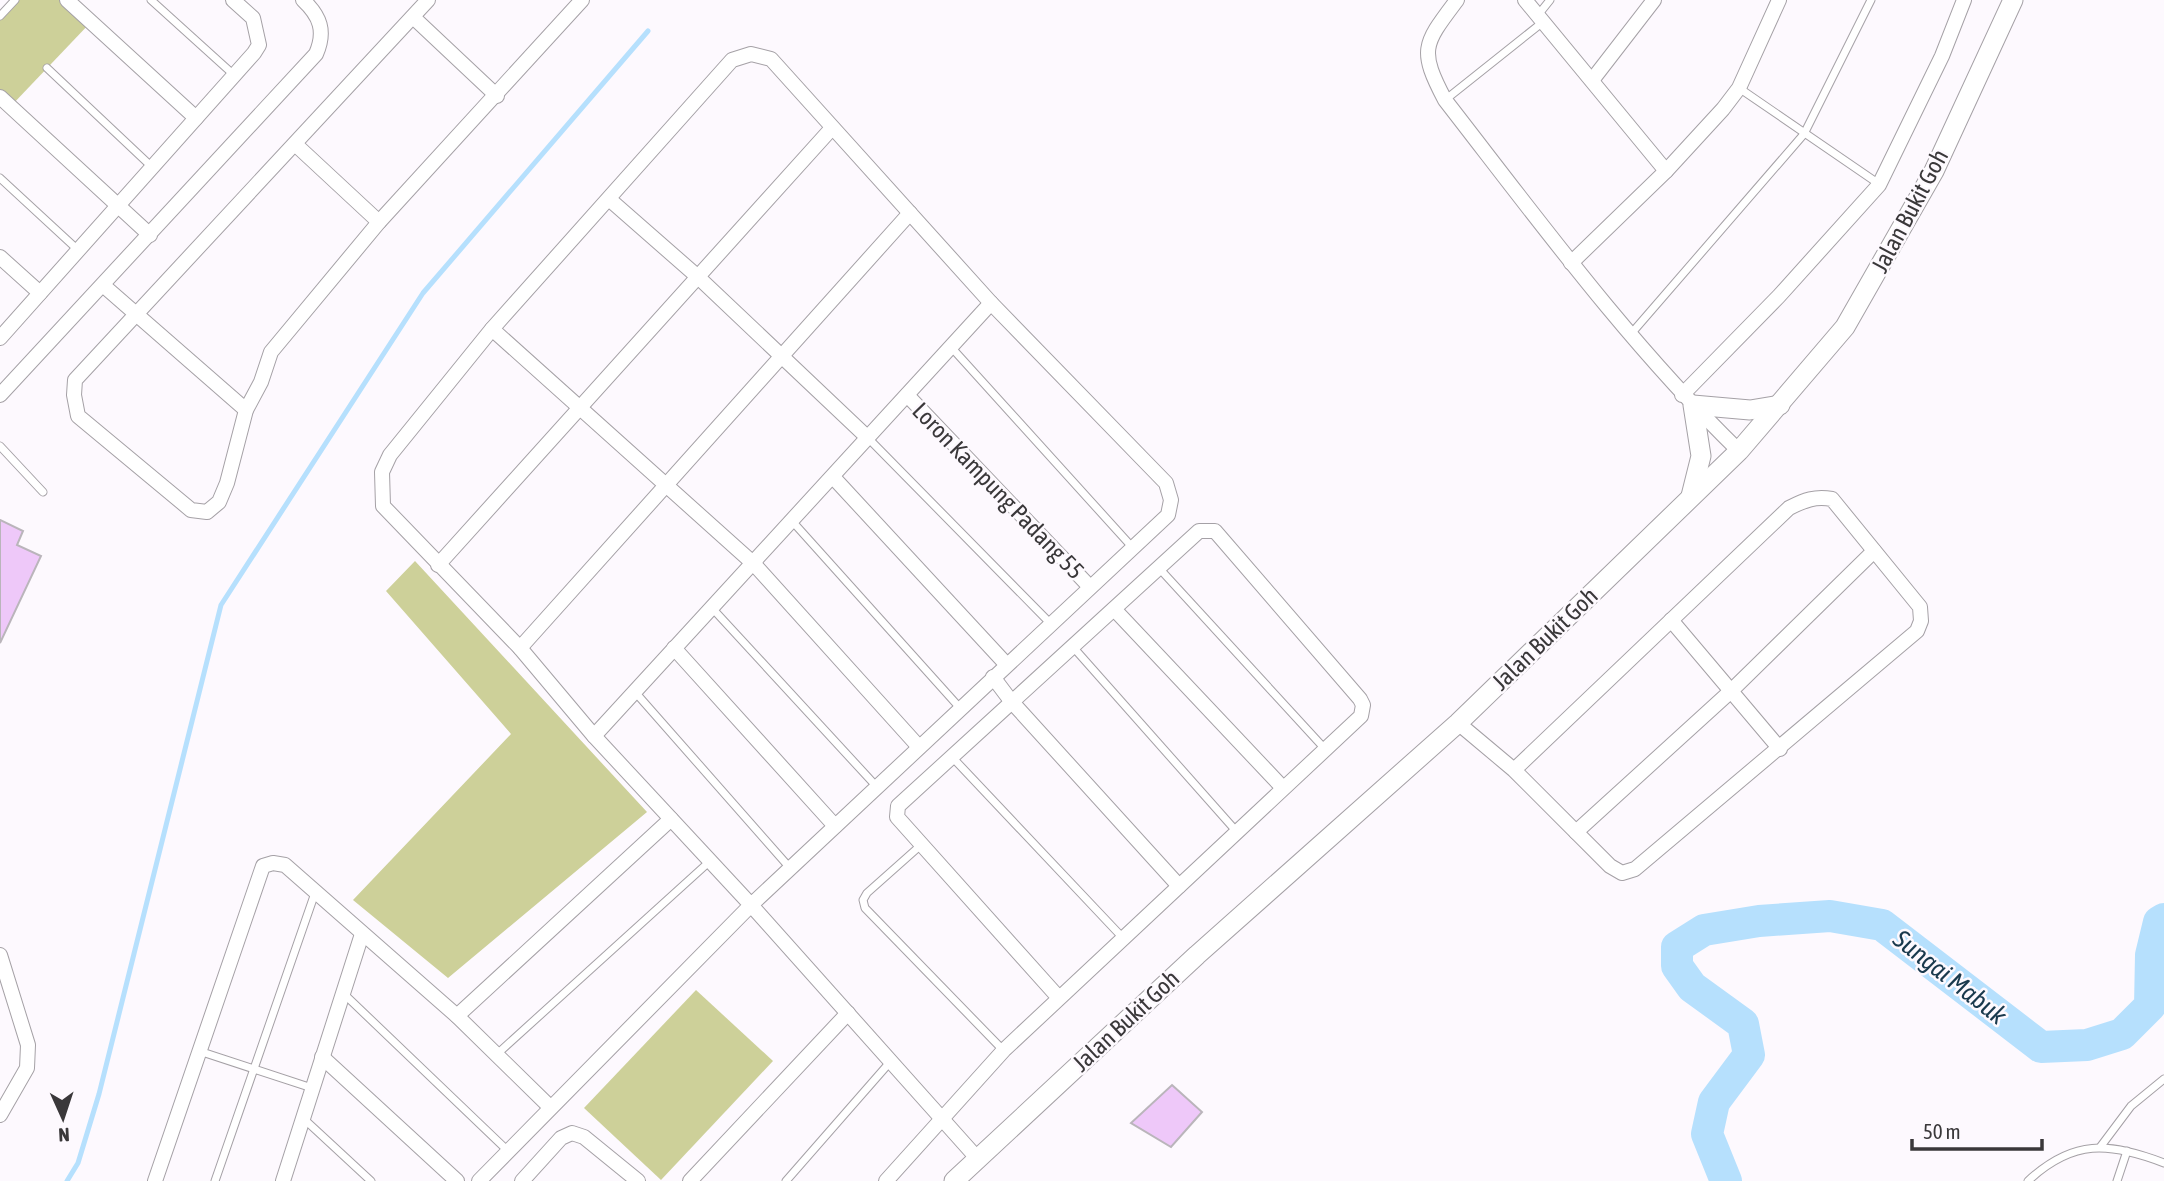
<svg xmlns="http://www.w3.org/2000/svg" width="2164" height="1181" viewBox="0 0 2164 1181" font-family="'Asap Condensed',sans-serif">
<style>
.green{fill:#cdd099}
.lines{fill:none;stroke-linecap:round;stroke-linejoin:round}
.stream{stroke:#b6e0fd;stroke-width:5}
.river{stroke:#b6e0fd;stroke-width:32}
.building{fill:#eec8f9;stroke:#bab5bb;stroke-width:2}
.lane-casing{stroke:#a5a1a6;stroke-width:9}
.street-casing{stroke:#a5a1a6;stroke-width:16}
.secondary-casing{stroke:#a5a1a6;stroke-width:21}
.lane{stroke:#fff;stroke-width:7}
.street{stroke:#fff;stroke-width:14}
.secondary{stroke:#fff;stroke-width:19}
.labels{text-anchor:middle;stroke-width:5;stroke-linejoin:round;paint-order:stroke}
.street-label{font-size:24px;fill:#3a383a;stroke:#fdf9fe}
.water-label{font-size:26px;font-style:italic;fill:#19394d;stroke:#fdf9fe}
</style>
<rect width="100%" height="100%" fill="#fdf9fe"/>
<g class="green">
<polygon points="15,0 67,0 91,22 11,106 0,97 0,16"/>
<polygon points="415,561 647,812 448,978 353,900 511,734 386,591"/>
<polygon points="696,990 773,1061 661,1180 584,1108"/>
</g>
<g class="lines">
<polyline class="stream" points="67,1181 78,1163 99,1094 221,605 423,293 648,31"/>
<polyline class="river" points="1726,1181 1707,1134 1714,1102 1749,1055 1743,1024 1692,987 1677,966 1677,947 1704,930 1759,921 1830,916 1882,925 2041,1047 2087,1045 2122,1034 2150,1006 2151,955 2159,922 2164,919"/>
</g>
<g class="building">
<polygon points="0,520 23,531 17,545 41,556 0,643"/>
<polygon points="1172,1085 1202,1112 1171,1147 1131,1123"/>
</g>
<g class="lines">
<g class="lane-casing">
<g id="lane">
<polyline points="151,0 234,75"/>
<polyline points="1538,15 1550,0"/>
<polyline points="0,16 15,0"/>
<polyline points="47,68 152,167"/>
<polyline points="1739,88 1879,184"/>
<polyline points="1445,100 1543,22"/>
<polyline points="0,178 78,250"/>
<polyline points="1630,335 1804,134 1871,0"/>
<polyline points="951,347 1133,548"/>
<polyline points="868,438 1051,624"/>
<polyline points="0,446 43,492"/>
<polyline points="792,521 960,708"/>
<polyline points="1158,567 1325,749"/>
<polyline points="712,608 877,787"/>
<polyline points="1073,647 1237,832"/>
<polyline points="635,692 790,868"/>
<polyline points="952,757 1123,938"/>
<polyline points="921,845 867,893 863,900 865,908 1003,1050"/>
<polyline points="344,994 508,1151"/>
<polyline points="199,1051 312,1088"/>
<polyline points="496,1055 709,862"/>
<polyline points="304,1119 371,1181"/>
<polyline points="2101,1146 2131,1106 2164,1079"/>
<polyline points="215,1181 315,893"/>
<polyline points="786,1181 891,1061"/>
<path d="M 2028,1181 C 2073,1139 2109,1142 2164,1163"/>
<polyline points="2117,1181 2127,1151"/>
</g>
</g>
<g class="street-casing">
<g id="street">
<polyline points="67,0 196,118"/>
<polyline points="428,0 75,380 74,395 78,416 191,510 207,512 219,502 227,483 246,410 261,382 271,352 379,222 582,0"/>
<path d="M 1457,0 C 1424,44 1418,49 1445,100 C 1539,221 1629,344 1739,451"/>
<polyline points="1525,0 1666,171"/>
<polyline points="413,17 497,96"/>
<polyline points="1593,79 1654,0"/>
<polyline points="0,97 150,235"/>
<polyline points="295,144 379,222"/>
<polyline points="609,199 698,277 868,438"/>
<polyline points="0,257 40,293"/>
<polyline points="1571,263 1666,171 1723,109 1739,88 1779,0"/>
<polyline points="104,286 246,410"/>
<polyline points="492,329 754,564 919,747"/>
<polyline points="0,338 254,53 259,45 253,18 233,0"/>
<path d="M 0,395 L 316,54 C 326,31 320,16 303,0"/>
<polyline points="907,395 1089,586"/>
<polyline points="1682,395 1779,296 1879,185 1942,56 1964,0"/>
<polyline points="833,477 1006,664"/>
<polyline points="438,565 832,128"/>
<polyline points="1114,609 1283,788"/>
<polyline points="1671,620 1780,749"/>
<polyline points="520,648 910,213"/>
<polyline points="674,648 835,826"/>
<polyline points="993,677 1011,701 1179,886"/>
<path d="M 1458,723 L 1514,770 L 1610,866 L 1622,873 L 1635,869 L 1917,631 L 1921,621 L 1920,607 L 1832,499 C 1815,496 1805,500 1789,508 L 1514,770"/>
<polyline points="594,736 991,303"/>
<polyline points="1576,832 1731,691 1874,551"/>
<polyline points="0,955 28,1045 27,1068 0,1115"/>
<polyline points="457,1016 671,819"/>
<polyline points="322,1057 457,1181"/>
<polyline points="155,1181 263,866 273,863 285,865 457,1016 550,1107"/>
<polyline points="283,1181 362,934"/>
<polyline points="479,1181 751,905 1168,515 1171,500 1166,483 991,303 771,59 751,54 732,60 492,329 390,455 382,472 383,506 520,648 594,736 751,905 977,1158"/>
<polyline points="522,1181 561,1138 572,1133 584,1137 638,1181"/>
<polyline points="690,1181 848,1013"/>
<polyline points="886,1181 1004,1050 1361,716 1363,705 1360,699 1215,531 1199,531 898,806 897,817 1059,998"/>
</g>
</g>
<g class="secondary-casing">
<g id="secondary">
<polyline points="1691,496 1701,456 1693,405 1750,410 1780,405"/>
<polyline points="954,1181 1197,955 1458,723 1739,451 1845,327 1934,171 2013,0"/>
</g>
</g>
<use href="#lane" class="lane"/>
<use href="#street" class="street"/>
<use href="#secondary" class="secondary"/>
</g>
<g class="labels">
<g class="street-label">
<text transform="translate(1910 211) rotate(-62)" y="8">Jalan Bukit Goh</text>
<text transform="translate(998 491) rotate(46)" y="8">Loron Kampung Padang 55</text>
<text transform="translate(1545 639) rotate(-44)" y="8">Jalan Bukit Goh</text>
<text transform="translate(1126 1021) rotate(-43)" y="8">Jalan Bukit Goh</text>
</g>
<g class="water-label">
<text transform="translate(1950 977) rotate(38)" y="9">Sungai Mabuk</text>
</g>
</g>
<g transform="translate(63 1118) rotate(177)" stroke="#fdf9fe" stroke-width="5" paint-order="stroke">
<path d="M0-5L12 26L0 18L-12 26Z" fill="#3a383a"/>
<text y="-10" font-size="19" font-weight="bold" text-anchor="middle" fill="#3a383a">N</text>
</g>
<path d="M1912 1139v10h130v-10" fill="none" stroke="#3a383a" stroke-width="3.5"/>
<text x="1923" y="1139" font-size="21" fill="#3a383a" stroke="#fdf9fe" stroke-width="5" paint-order="stroke">50 m</text>
</svg>
